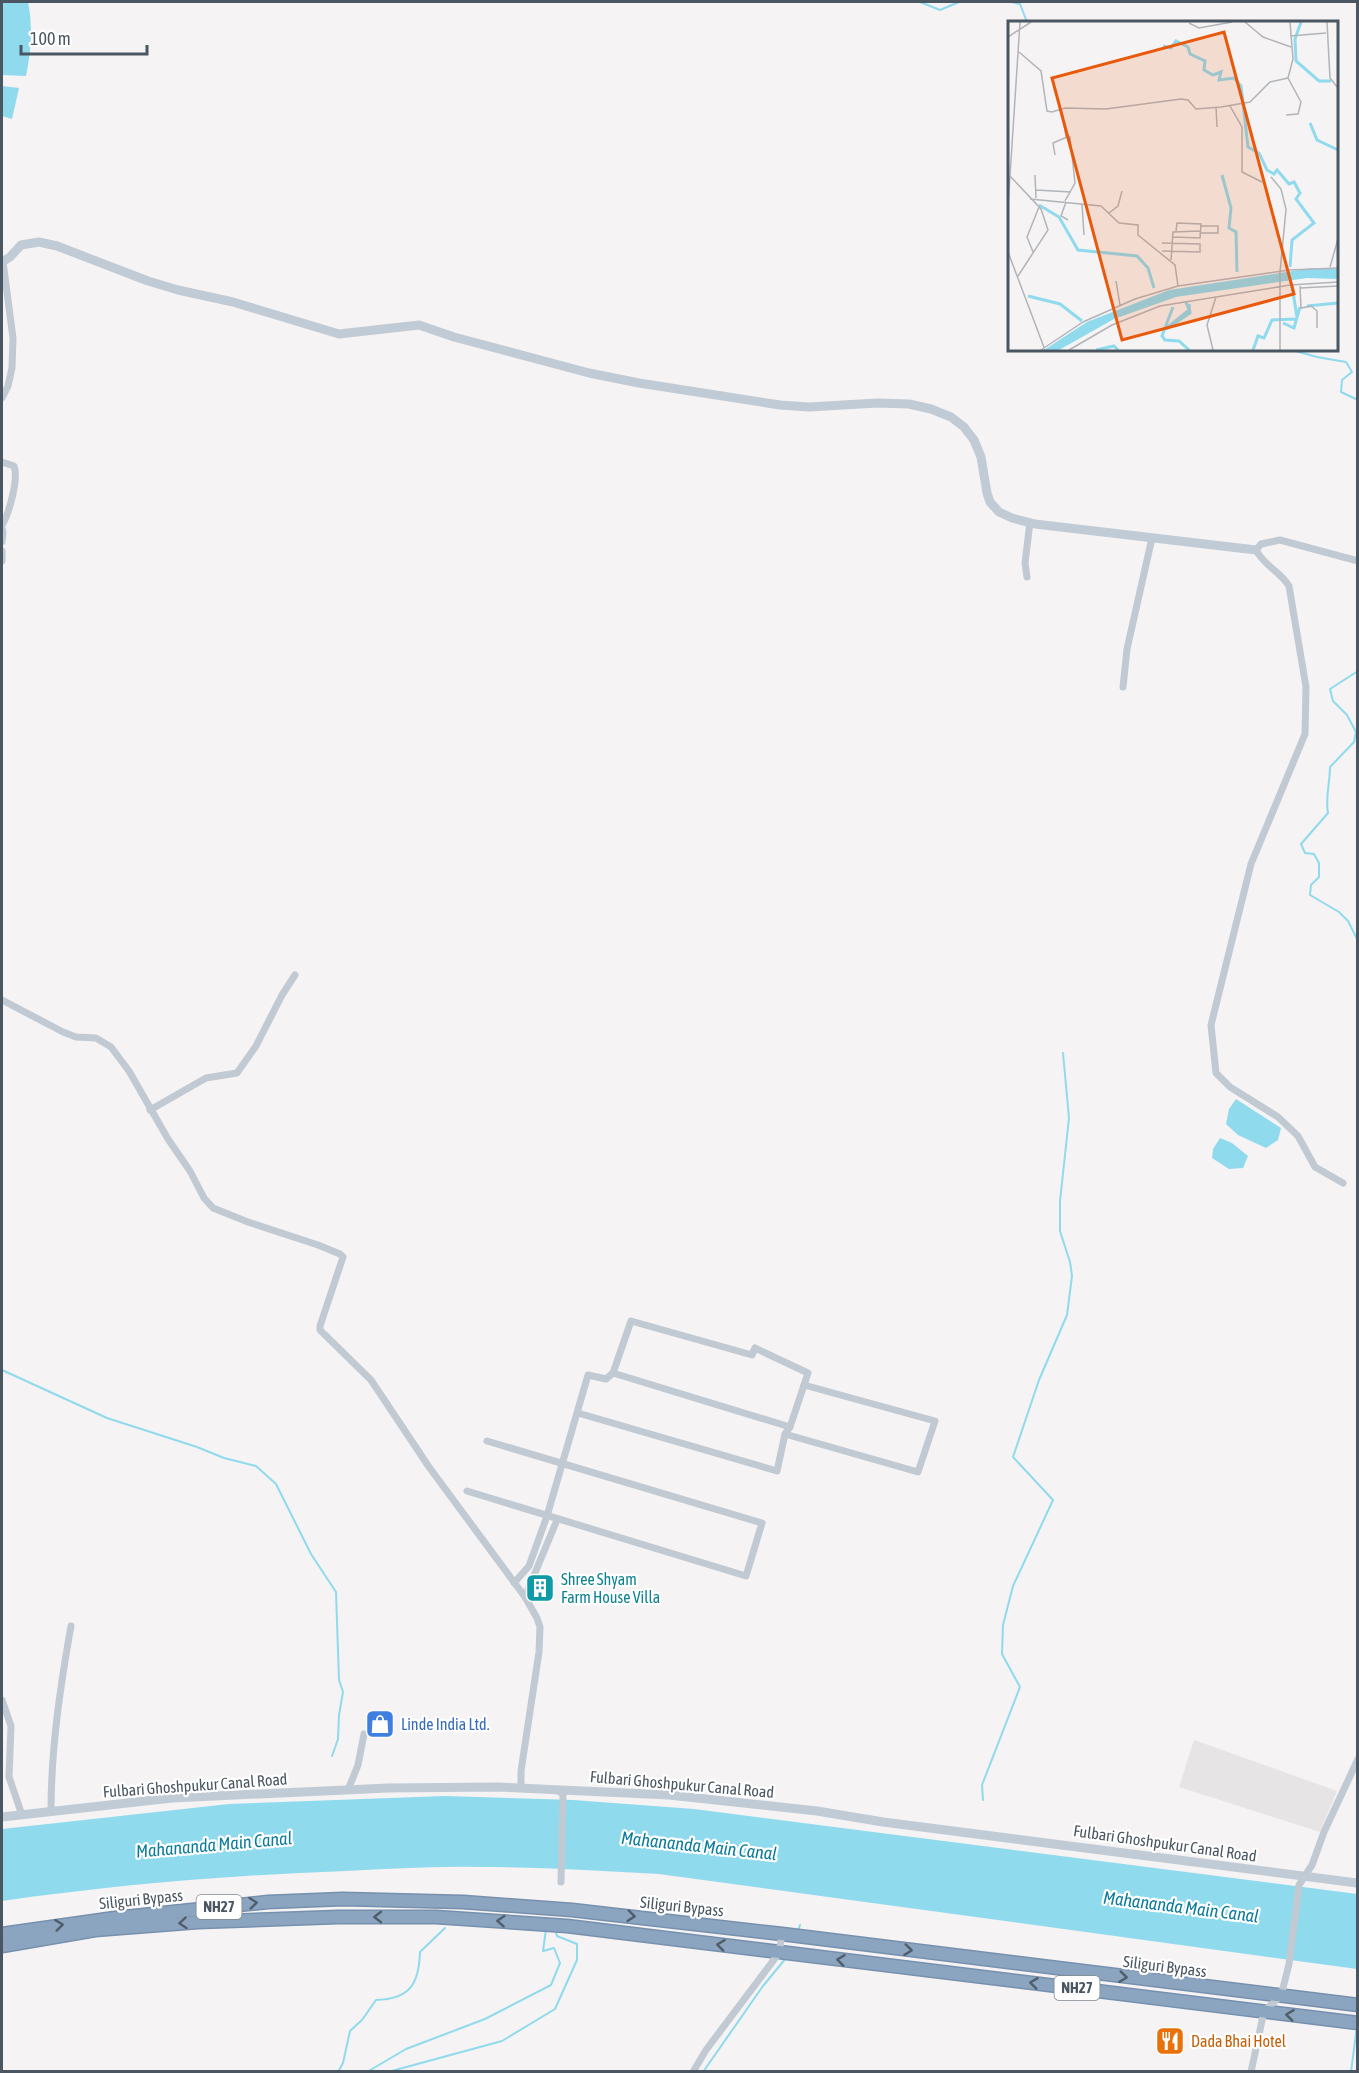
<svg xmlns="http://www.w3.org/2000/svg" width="1359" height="2073" viewBox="0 0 1359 2073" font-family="'Asap Condensed',sans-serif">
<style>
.education{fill:#e6e4e5}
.water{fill:#90daee}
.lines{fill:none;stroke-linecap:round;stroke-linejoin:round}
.stream{stroke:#90daee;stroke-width:2}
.highway-casing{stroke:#7690ad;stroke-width:15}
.street{stroke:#c1cad2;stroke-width:7}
.secondary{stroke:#c1cbd6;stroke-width:9}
.highway{stroke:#8ba5c1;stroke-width:12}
.oneway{stroke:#505e6b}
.labels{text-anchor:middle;stroke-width:4.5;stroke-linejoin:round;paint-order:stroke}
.shield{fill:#fff;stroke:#808990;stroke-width:1.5}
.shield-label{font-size:15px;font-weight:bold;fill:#4a5661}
.culture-label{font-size:16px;fill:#0d838f;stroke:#fff;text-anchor:start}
.shop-label{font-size:16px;fill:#366cbe;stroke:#fff;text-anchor:start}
.street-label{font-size:16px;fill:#4a5661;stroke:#fff}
.food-label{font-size:16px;fill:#c56008;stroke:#fff;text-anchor:start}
.water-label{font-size:18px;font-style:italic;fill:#0c7c9b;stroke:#fff}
.inset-river{fill:none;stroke:#90daee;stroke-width:3}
.inset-road{fill:none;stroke:#b1b4b9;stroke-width:1.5}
.view{fill:#e8590c;fill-opacity:0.15;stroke:#e8590c;stroke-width:3}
.inset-edge{fill:none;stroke:#4a5661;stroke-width:3}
</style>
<rect width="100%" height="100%" fill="#f5f3f3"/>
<polygon class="education" points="1194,1740 1337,1791 1320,1832 1179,1787"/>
<g class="water">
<path d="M 2,2 L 28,2 C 33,26 31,52 26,76 L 2,75 Z"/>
<polygon points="2,86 19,88 12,119 2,116"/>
<polygon points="1236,1099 1281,1128 1278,1140 1266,1148 1238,1135 1226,1124 1229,1109"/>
<polygon points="1220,1138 1232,1143 1248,1156 1243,1168 1229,1169 1212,1158 1213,1149"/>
<path d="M 445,1796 L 573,1800 L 694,1809 L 1357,1894 L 1357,1969 L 659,1874 C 599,1871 538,1867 477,1867 C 433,1866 389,1869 346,1871 C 231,1875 115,1885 2,1901 L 2,1829 L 229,1804 Z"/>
</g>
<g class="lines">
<g class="stream">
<polyline points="920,2 940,10 959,2"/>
<polyline points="1011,2 1020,4 1027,22"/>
<polyline points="1292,350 1317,357 1346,362 1352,372 1342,380 1341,392 1358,400"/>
<path d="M 1358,671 L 1330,689 L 1333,701 L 1347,715 L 1356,732 L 1354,742 L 1330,767 C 1330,783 1325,798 1328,813 L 1301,844 L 1305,853 L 1314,854 L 1319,863 L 1319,877 L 1311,885 L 1310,895 L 1339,912 L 1348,921 L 1358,941"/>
<polyline points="2,1370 107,1418 197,1447 224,1458 256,1466 276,1484 311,1554 336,1592 339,1680 343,1692 339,1715 338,1739 332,1756"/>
<polyline points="983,1800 982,1785 1020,1687 1002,1654 1003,1625 1013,1586 1053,1500 1013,1457 1039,1380 1067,1315 1072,1276 1070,1262 1060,1231 1060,1201 1069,1118 1063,1053"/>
<polyline points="798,1931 800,1925"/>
<path d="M 338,2072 L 343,2063 L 350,2031 L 362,2020 L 376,2000 C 410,1999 419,1984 420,1952 L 445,1928"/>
<polyline points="367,2072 406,2049 485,2019 551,1985 560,1963 554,1948 543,1951 546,1929"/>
<polyline points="388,2072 502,2041 555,2009 577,1960 577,1944 557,1936 555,1929"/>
<polyline points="703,2072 763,1986 786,1958"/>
<polyline points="1351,2072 1357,2026"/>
</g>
<g class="highway-casing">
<g id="highway">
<polyline points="2,1934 115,1918 268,1902 343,1899 463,1902 572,1910 782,1934 1358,2005"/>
<polyline points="2,1946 95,1930 198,1922 338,1917 436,1917 567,1926 1358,2023"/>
</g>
</g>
<g class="street">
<polyline points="2,398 8,386 12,368 13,338 3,262"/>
<path d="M 2,462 L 14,466 C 19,478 9,514 2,525"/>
<polyline points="2,528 3,532 2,542"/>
<polyline points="2,551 2,561"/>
<polyline points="1027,577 1025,563 1030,522"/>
<polyline points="1123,687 1127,649 1152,538"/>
<polyline points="2,1000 63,1032 76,1037 96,1038 111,1047 129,1071 168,1139 190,1171 204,1198 213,1208 248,1222 318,1245 340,1254 343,1257 320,1326 320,1330 371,1380 429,1467 525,1597 537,1618 540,1627 539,1652 521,1771 521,1787"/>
<polyline points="150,1110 206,1078 237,1073 256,1046 282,995 295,975"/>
<path d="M 1343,1183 L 1315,1167 L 1298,1136 L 1278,1117 L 1230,1087 L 1216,1073 L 1211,1025 L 1251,864 L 1305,734 L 1306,687 L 1289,586 C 1280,571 1264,566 1256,550 L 1261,544 L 1280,540 L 1358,561"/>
<polyline points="578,1413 777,1471 785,1434 790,1427 808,1373 755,1348 752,1355 631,1321 613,1373"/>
<polyline points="785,1434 918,1472 935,1421 804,1385"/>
<polyline points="467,1491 746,1576 762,1523 487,1441"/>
<polyline points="514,1583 529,1566 547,1516 588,1375 606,1379 613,1373 790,1427"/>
<polyline points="525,1597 557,1520"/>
<polyline points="2,1700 11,1726 9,1777 22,1815"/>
<polyline points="348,1790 358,1765 364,1734"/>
<polyline points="557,1790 563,1794 561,1882"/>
<path d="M 51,1812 C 51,1749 60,1688 71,1626"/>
<polyline points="693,2072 706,2050 779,1953 782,1934"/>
<polyline points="1251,2072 1264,2011 1281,1996 1289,1964 1299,1885 1312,1865 1324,1832 1358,1759"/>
</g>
<g class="secondary">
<polyline points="2,262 10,257 21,245 39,242 57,246 148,281 178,290 233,302 339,334 419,325 454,337 589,373 639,383 780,405 809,407 877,403 909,404 931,409 951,417 964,427 974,440 981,457 987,493 990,502 999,512 1012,518 1035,524 1256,550"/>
<polyline points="2,1817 172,1798 388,1788 498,1787 669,1795 817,1811 883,1822 1357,1883"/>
</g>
<use href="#highway" class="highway"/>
</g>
<defs><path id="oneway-chevron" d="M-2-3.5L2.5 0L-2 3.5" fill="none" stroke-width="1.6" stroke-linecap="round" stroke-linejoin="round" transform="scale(1.5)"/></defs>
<g class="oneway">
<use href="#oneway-chevron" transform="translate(253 1903) rotate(-6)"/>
<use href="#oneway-chevron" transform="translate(631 1916) rotate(6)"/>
<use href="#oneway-chevron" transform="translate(378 1917) rotate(-180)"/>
<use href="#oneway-chevron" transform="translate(501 1921) rotate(-176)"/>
<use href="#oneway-chevron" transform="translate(183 1923) rotate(175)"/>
<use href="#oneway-chevron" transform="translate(59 1925) rotate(-7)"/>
<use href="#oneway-chevron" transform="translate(721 1945) rotate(-173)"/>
<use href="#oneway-chevron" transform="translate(908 1950) rotate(7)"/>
<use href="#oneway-chevron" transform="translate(841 1960) rotate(-173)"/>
<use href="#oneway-chevron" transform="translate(1123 1977) rotate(7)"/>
<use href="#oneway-chevron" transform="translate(1034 1983) rotate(-173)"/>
<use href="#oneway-chevron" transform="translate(1290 2015) rotate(-173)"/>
</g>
<defs>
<g id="building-square" transform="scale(1.5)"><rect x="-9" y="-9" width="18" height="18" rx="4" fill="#0f9aa8" stroke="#fff"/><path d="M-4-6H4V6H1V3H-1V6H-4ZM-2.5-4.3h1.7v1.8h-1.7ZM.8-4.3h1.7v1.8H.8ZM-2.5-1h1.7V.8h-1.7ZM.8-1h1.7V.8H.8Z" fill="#fff"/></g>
<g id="shop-square" transform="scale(1.5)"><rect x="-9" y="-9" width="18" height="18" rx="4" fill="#3f7fe0" stroke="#fff"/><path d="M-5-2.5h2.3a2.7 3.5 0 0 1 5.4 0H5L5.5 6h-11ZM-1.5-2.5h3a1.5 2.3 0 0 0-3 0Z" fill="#fff"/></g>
<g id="restaurant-square" transform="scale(1.5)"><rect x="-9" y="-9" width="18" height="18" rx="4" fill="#e8710a" stroke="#fff"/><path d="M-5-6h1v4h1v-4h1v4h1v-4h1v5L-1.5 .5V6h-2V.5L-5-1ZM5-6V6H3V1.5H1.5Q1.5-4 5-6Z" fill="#fff"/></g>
</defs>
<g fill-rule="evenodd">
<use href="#building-square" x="540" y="1588"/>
<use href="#shop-square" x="380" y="1724"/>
<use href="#restaurant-square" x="1170" y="2041"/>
</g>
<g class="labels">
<g class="shield">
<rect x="196.5" y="1895" width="45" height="24" rx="4.5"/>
<rect x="1054.5" y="1976" width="45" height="24" rx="4.5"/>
</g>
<g class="shield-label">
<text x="219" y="1912">NH27</text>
<text x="1077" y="1993">NH27</text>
</g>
<g class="culture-label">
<text x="561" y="1585">Shree Shyam<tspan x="561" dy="18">Farm House Villa</tspan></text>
</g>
<g class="shop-label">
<text x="401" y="1730">Linde India Ltd.</text>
</g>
<g class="street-label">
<text transform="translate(682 1784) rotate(5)" y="6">Fulbari Ghoshpukur Canal Road</text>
<text transform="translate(195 1785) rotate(-4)" y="6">Fulbari Ghoshpukur Canal Road</text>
<text transform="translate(1165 1843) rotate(8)" y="6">Fulbari Ghoshpukur Canal Road</text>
<text transform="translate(141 1899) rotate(-6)" y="6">Siliguri Bypass</text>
<text transform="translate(682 1906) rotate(6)" y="6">Siliguri Bypass</text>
<text transform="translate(1165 1966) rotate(7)" y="6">Siliguri Bypass</text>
</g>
<g class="food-label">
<text x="1191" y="2047">Dada Bhai Hotel</text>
</g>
<g class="water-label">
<text transform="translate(214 1845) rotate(-5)" y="6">Mahananda Main Canal</text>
<text transform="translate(699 1846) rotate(6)" y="6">Mahananda Main Canal</text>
<text transform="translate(1181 1907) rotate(7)" y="6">Mahananda Main Canal</text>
</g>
</g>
<g transform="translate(1008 21)">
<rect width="330" height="330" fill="#f5f3f3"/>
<path d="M 304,247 L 330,248 L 330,258 L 299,257 L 168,276 L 106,298 L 51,329 L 36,329 L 79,301 L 161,269 Z" fill="#90daee"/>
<path class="inset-river" d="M 293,1 L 287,18 L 288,40 L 311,60 L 323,60M 155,25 L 163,27 L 168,20 L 180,26 L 182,33 L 197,40 L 196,49 L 205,54 L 213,51 L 211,59 L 226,57 L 233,65 L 240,126 L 251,132 L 259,149 L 266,153 L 269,149 L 281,163 L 286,161 L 292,172 L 288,178 L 306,202 L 284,219 L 282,246M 302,102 L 309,119 L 330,129M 214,154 L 223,187 L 221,207 L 228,211 L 229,251M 31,184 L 51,196 L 70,229 L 129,235 L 140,247 L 146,267M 284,265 L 289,296M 20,275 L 52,283 L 74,300M 299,285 L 330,282M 165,286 L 154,315 L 157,319 L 171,320 L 181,329M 275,302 L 286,307 L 292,286M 160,306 L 181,289 L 178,281M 158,308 L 182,292 L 181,283M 88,329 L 106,325 L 110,329M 245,329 L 250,315 L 256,317 L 264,299 L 288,298"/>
<path class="inset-road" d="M 237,1 L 255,16 L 283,26M 319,1 L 322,57 L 330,67M 181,2 L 191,7 L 224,1M 282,15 L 318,12M 0,16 L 23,1M 11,31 L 33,50 L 39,90 L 44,91 L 57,87 L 98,88 L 173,78 L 180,79 L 188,88 L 213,86 L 242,81 L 262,61 L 280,57M 222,85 L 234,106 L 234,151 L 254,161M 208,86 L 209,106M 54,90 L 58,116 L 62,116 L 67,162 L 57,180M 278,94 L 290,93 L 293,81 L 280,57 L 285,38 L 282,1M 47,134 L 45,122 L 59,116M 27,154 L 28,177M 2,155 L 33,188 L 40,209 L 10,255M 263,156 L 273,168 L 278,188 L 272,251 L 272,329M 28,169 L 63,171M 22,178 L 93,185 L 111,202 L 130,204 L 130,214 L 167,244 L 170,265M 58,181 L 53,195 L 60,199M 74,183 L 76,214M 0,185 L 12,1M 101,192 L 110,185 L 114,170M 192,212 L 210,212 L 210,205 L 192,205M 165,216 L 192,217 L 193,203 L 169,202 L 168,210M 154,230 L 192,231 L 192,223 L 154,222M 0,231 L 37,329M 25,231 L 19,216 L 31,186M 163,239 L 165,211 L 192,210M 322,246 L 330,218M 108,260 L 112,284M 292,265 L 293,287 L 303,285 L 309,290 L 309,307M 292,267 L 330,265M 75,301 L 127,278 L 170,265 L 281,249 L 330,247M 33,329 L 75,301M 61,329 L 104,304 L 152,285 L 282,264 L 330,261M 205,329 L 199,304 L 208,276"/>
<path class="view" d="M 216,11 L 286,273 L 114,319 L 44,57 Z"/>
<rect width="330" height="330" class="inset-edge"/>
</g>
<rect width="1359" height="2073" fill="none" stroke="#4a5661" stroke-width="6"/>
<path d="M21 45v9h126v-9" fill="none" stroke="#4a5661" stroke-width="3"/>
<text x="30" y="45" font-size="18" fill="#4a5661" stroke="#ffffff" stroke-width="4.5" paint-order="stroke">100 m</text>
</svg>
